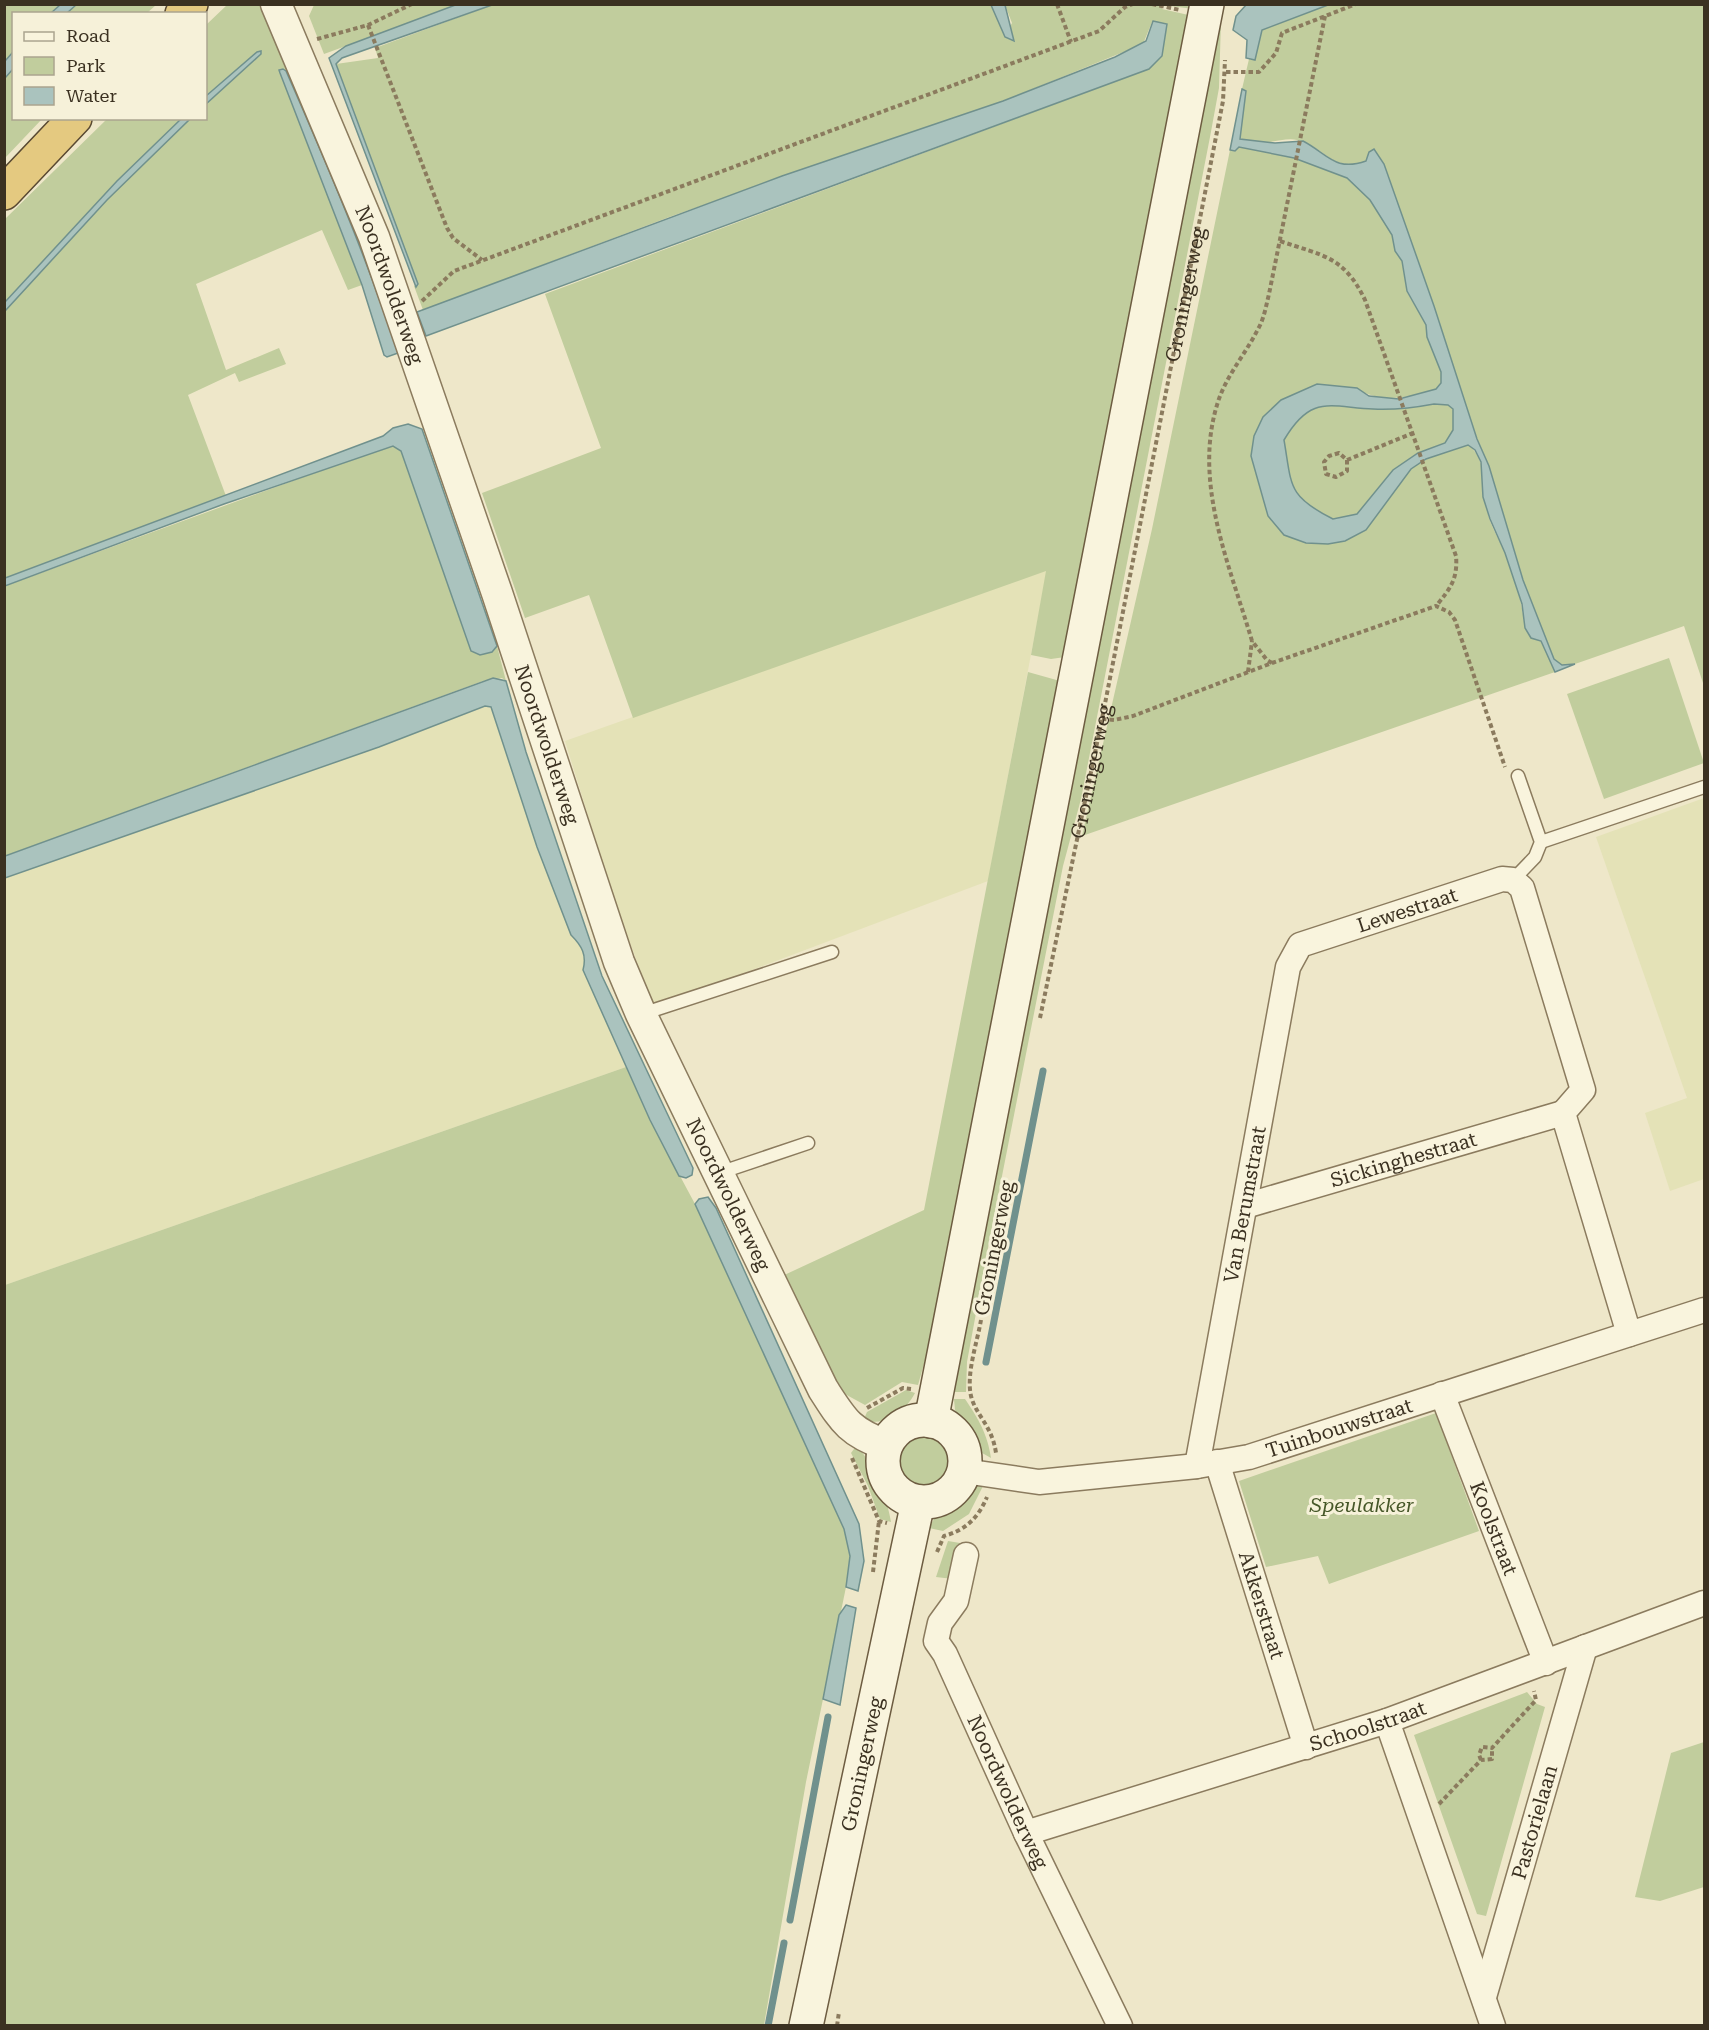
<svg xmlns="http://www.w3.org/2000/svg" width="1709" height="2030" viewBox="0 0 1709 2030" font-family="'Roboto Serif',serif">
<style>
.farmland{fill:#e4e2b7}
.green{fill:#c1cd9d}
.water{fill:#aac3be;stroke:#70918d;stroke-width:1.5;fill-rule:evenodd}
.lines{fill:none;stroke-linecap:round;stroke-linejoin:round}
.stream{stroke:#70918d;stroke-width:7}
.service-casing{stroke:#8b7b5e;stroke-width:15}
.minor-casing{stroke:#8b7b5e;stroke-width:27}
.tertiary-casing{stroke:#8b7b5e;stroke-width:33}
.secondary-casing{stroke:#6d5c41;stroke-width:36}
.trunk-casing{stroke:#594932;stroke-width:36}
.path{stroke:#8b7b5e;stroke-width:4;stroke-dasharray:4.5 3;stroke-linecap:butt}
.service{stroke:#f9f4dd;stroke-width:12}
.minor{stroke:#f9f4dd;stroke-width:24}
.tertiary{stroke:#f9f4dd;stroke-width:30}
.secondary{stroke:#f9f4dd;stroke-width:33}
.trunk{stroke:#e4c980;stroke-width:33}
.labels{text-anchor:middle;stroke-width:6;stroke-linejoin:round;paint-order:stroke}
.street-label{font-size:20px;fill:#3b3121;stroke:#f6f1d9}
.park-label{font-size:20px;font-style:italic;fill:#465728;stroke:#f6f1d9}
</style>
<rect width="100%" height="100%" fill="#eee7c9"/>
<g class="farmland">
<polygon points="1047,570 988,881 654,1007 615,903 565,741"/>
<polygon points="486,706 494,710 538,847 571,935 580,944 586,959 626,1067 5,1285 5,878 379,747"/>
<polygon points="1704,798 1704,1179 1670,1191 1645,1113 1687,1098 1596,837"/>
</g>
<g class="green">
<polygon points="76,4 156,4 156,5 147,13 67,13"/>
<polygon points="5,5 60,5 51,13 14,14 13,52 5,61"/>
<path d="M 227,5 L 266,5 L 300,76 L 375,284 L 280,73 L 362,285 L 348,290 L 322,230 L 196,284 L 226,370 L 279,348 L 286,364 L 239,382 L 235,373 L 188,395 L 226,496 L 5,578 L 5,311 C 62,243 125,180 190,119 L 206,118 L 206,104 L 261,54 L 259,51 L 257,52 L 206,96 L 206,25 Z"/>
<polygon points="314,5 458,5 324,54 309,16"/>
<polygon points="492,5 991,5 1005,36 1012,23 1005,5 1195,5 1194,9 1162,5 1162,9 1193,16 1065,657 1051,659 1031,655 1046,571 633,718 589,595 525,618 482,493 601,448 545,294 1149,69 1166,24 1152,22 1143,44 1003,101 672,216 423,310 414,286 418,284 336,64 378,58 375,48"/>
<path d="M 1328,5 L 1704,5 L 1704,686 L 1684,626 L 1575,664 L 1562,665 L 1554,659 L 1523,580 L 1489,466 L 1477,439 L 1434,306 L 1384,164 L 1374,149 L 1366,161 C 1331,173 1327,147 1297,140 C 1280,136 1253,152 1238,136 L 1246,91 L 1242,89 L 1249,59 L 1255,60 L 1261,30 Z"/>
<polygon points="1214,18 1221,20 1219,88 1210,137 1081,799 1063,866 990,1237 967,1362 966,1392 954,1392 961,1312"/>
<polygon points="13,69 14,118 42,119 5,158 5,78"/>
<polygon points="107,119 182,119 117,181 5,302 5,219"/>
<path d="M 1239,147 L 1294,158 L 1347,178 L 1370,200 L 1392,235 L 1395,251 L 1402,261 L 1407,292 L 1426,325 L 1427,337 L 1441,372 L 1441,383 L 1437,389 C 1408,397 1383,405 1356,388 L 1281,400 L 1284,535 C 1318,547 1334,546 1366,530 L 1410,469 L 1426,459 L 1468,445 C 1489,459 1483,496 1489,518 C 1493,530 1500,541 1505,552 C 1515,576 1522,602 1525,628 L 1541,641 L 1555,672 L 1082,836 L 1152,529 L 1230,150 L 1235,151 Z"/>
<path d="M 1434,404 L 1448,405 L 1453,409 L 1453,430 L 1445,443 L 1418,453 L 1393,470 L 1357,514 L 1333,519 C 1287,496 1292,486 1284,440 C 1311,394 1328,407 1373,409 C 1394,410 1413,408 1434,404 Z"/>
<polygon points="388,446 397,447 401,451 492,652 497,646 506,681 502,678 483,681 5,856 5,586"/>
<polygon points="1669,658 1704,763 1604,799 1567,694"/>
<polygon points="1028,672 1060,681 929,1346 918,1385 902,1382 865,1405 832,1387 780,1277 924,1210"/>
<polygon points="626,1067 650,1120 695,1204 844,1529 850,1556 846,1587 806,1782 764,2025 5,2026 5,1285"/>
<path d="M 906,1390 L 915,1393 C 905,1412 885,1426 863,1421 L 867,1412 Z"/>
<path d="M 954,1399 L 965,1399 C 979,1420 987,1433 991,1458 L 975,1449 L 955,1410 Z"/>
<polygon points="1436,1413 1479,1531 1329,1584 1318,1556 1266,1567 1239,1481"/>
<circle cx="922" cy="1459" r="28"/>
<path d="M 857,1445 C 873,1466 887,1496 891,1522 L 880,1519 L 868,1486 L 851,1453 Z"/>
<path d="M 985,1482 L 969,1514 L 943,1531 L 929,1528 C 940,1505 961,1491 985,1482 Z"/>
<polygon points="948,1541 960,1543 961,1553 953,1579 936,1577"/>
<polygon points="1527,1692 1537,1704 1545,1707 1486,1916 1477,1914 1414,1735"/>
<polygon points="1704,1742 1704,1887 1660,1901 1635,1897 1671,1753"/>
</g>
<g class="water">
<polygon points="458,4 492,5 342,58 336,64 418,284 416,287 329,58 346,46"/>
<polygon points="60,5 60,4 76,5 67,13 51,13"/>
<polygon points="991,5 1005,5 1014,41 1005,37"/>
<polygon points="1246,5 1246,4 1328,5 1262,30 1255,60 1246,58 1247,40 1233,30 1236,16"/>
<polygon points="1153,21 1167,24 1162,56 1149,69 426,336 417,312 782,176 1003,101 1115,57 1146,41"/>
<polygon points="261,51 261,54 206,104 206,96 257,52"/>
<polygon points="13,52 13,69 5,78 5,61"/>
<path d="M 283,69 L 286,71 C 327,164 366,256 398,353 L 387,357 L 384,355 L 362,285 L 280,73 L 279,70 Z"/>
<path d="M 1242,89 L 1246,91 L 1240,139 L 1275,143 L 1303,141 C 1328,154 1335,172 1366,161 L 1369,152 L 1374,149 L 1384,164 L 1434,306 L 1477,439 L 1489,466 L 1523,580 L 1554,659 L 1562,665 L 1575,664 L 1555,672 L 1541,641 L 1531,638 L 1525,628 L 1522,604 L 1505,553 L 1490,519 L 1483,497 L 1481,462 L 1475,450 L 1468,445 L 1426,459 L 1411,469 L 1366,530 L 1345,541 L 1328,544 L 1306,543 L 1284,535 L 1268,516 L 1251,456 L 1254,436 L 1263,417 L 1281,400 L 1317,384 L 1357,388 L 1369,396 L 1399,399 L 1436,389 L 1441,383 L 1441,372 L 1427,337 L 1426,325 L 1407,291 L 1402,261 L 1395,251 L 1392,235 L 1370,200 L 1347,178 L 1294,158 L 1239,147 L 1235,151 L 1230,150 ZM 1434,404 L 1448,405 L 1453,409 L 1453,430 L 1445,443 L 1418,453 L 1393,470 L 1357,514 L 1333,519 C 1287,496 1292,486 1284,440 C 1311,394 1329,407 1373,409 C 1394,410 1413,408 1434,404 Z"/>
<polygon points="182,118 190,119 107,200 5,311 5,302 117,181"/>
<polygon points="408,424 422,429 497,646 492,652 480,655 471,651 401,451 393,446 224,504 5,586 5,578 383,436 393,428"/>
<path d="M 493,678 L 506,681 L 526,752 L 602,976 L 693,1168 L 692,1175 L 686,1178 L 679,1176 L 650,1120 L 583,970 C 587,955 582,946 571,935 L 537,847 L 491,707 L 485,706 L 379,747 L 5,878 L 5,856 Z"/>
<polygon points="708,1197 716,1208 859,1524 864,1561 858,1591 846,1587 850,1556 844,1529 695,1204 699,1199"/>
<polygon points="846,1605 856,1608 840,1705 823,1699 839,1615"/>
</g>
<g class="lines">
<g class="stream">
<polyline points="986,1362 1043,1071"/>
<polyline points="790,1920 828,1717"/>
<polyline points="768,2026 784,1943"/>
</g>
<g class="service-casing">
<g id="service">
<polyline points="1541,842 1704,787"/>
<polyline points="1513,880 1535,857 1541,842 1518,776"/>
<polyline points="642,1014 832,952"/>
<polyline points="719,1173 808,1143"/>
</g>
</g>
<g class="minor-casing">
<g id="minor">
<path id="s2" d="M 1245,1206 L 1563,1113"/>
<path id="s3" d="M 1442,1394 L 1546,1663"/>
<path id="s4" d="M 1217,1462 L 1306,1747"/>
<path id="s5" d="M 1197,1466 L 1288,967 L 1300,945 L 1502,879 L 1513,880 L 1522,888 L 1583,1090 L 1563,1113 L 1629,1334"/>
<path id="s6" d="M 964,1471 L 1039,1482 L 1197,1466 L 1249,1457 L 1704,1310"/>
<path id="s7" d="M 966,1555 L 956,1601 L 940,1623 L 936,1641 L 945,1654 L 1026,1833 L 1120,2026"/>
<polyline points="1387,1721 1493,2026"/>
<path id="s8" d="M 1026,1833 L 1387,1721 L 1704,1603"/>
<path id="s9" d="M 1484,1997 L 1585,1647"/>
</g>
</g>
<g class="tertiary-casing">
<g id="tertiary">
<path id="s10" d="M 276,4 L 374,237 L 497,593 L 619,962 L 641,1014 L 823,1389 C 843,1420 849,1432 886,1445"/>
</g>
</g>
<g class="secondary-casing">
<g id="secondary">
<circle cx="924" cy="1461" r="41"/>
<polyline points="931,1421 1207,4"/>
<path id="s11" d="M 806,2026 L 918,1502"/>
</g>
</g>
<g class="trunk-casing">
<g id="trunk">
<polyline points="182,14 191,4"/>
<polyline points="4,193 75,118"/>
</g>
</g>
<g class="path">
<polyline points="1057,4 1071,42"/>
<polyline points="1152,4 1180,10"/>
<polyline points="368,25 447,228 453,238 482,260"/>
<polyline points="317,39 368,25 412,4"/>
<polyline points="1226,72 1259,72 1276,53 1282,33 1356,4"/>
<path d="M 1280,241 C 1323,256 1344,256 1365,300 L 1456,556 C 1458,579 1450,589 1436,606"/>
<polyline points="422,301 454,271 1099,31 1125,7 1133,4"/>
<polyline points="1347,460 1347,471 1336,477 1326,474 1324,462 1329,456 1339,453 1347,460 1413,433"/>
<path d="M 1272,663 L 1267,660 L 1252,641 C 1230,566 1193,484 1217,405 C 1225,377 1245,355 1258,329 C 1264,319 1266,306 1269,294 L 1325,16"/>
<polyline points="1248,672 1252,641"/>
<polyline points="1102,719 1114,720 1133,716 1272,663 1436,606 1449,612 1455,620 1505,767"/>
<path id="s1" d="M 1040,1018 L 1102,719 L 1223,101 L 1225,60"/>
<path d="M 981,1320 C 977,1343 966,1374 971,1396 C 976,1416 992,1425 996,1453"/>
<polyline points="867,1408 903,1388 911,1389"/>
<polyline points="852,1458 879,1521 887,1523"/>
<path d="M 937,1552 L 944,1536 C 966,1530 978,1518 987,1497"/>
<polyline points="873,1572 879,1521"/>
<polyline points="1481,1760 1479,1755 1482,1747 1492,1748 1536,1700 1534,1691"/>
<polyline points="1439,1804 1481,1760 1492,1759 1492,1748"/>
<polyline points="837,2026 839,2012"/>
</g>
<use href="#service" class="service"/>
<use href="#minor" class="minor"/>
<use href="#tertiary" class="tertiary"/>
<use href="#secondary" class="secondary"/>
<use href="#trunk" class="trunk"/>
</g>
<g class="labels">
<g class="street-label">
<text dy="7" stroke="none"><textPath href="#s10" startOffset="303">Noordwolderweg</textPath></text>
<text dy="7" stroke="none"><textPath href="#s1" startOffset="738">Groningerweg</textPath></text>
<text dy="7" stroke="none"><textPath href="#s10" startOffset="789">Noordwolderweg</textPath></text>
<text dy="7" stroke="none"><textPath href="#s1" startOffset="252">Groningerweg</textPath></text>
<text dy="7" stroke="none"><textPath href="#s5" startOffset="645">Lewestraat</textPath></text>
<text dy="7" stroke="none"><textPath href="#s2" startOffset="165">Sickinghestraat</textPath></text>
<text dy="7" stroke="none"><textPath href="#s10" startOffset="1275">Noordwolderweg</textPath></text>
<text dy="7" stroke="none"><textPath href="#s5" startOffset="266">Van Berumstraat</textPath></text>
<text transform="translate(994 1248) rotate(-79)" y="7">Groningerweg</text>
<text dy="7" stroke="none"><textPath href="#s6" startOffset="382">Tuinbouwstraat</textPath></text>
<text dy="7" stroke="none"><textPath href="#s3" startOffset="144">Koolstraat</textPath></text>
<text dy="7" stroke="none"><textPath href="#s4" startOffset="150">Akkerstraat</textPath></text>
<text dy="7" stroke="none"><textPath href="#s8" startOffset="358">Schoolstraat</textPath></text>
<text dy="7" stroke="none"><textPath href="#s11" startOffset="268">Groningerweg</textPath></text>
<text dy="7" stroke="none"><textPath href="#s7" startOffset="260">Noordwolderweg</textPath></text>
<text dy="7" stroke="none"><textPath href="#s9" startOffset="182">Pastorielaan</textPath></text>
</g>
<g class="park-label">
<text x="1362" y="1512">Speulakker</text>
</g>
</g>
<rect width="1709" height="2030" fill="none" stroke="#3b3121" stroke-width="12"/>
<rect x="12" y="12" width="195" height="108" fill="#f6f1d9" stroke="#aba48f" stroke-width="1.5"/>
<rect x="24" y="32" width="30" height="9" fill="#f9f4dd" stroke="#aba48f" stroke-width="1.5"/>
<text x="66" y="42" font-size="18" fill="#3b3121">Road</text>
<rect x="24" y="57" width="30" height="18" fill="#c1cd9d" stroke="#aba48f" stroke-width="1.5"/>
<text x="66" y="72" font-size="18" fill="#3b3121">Park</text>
<rect x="24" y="87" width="30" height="18" fill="#aac3be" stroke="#aba48f" stroke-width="1.5"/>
<text x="66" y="102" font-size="18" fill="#3b3121">Water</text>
</svg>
